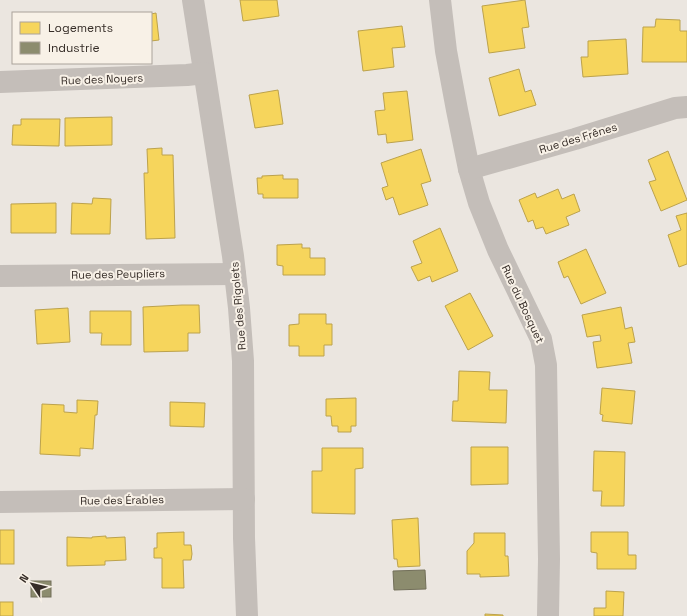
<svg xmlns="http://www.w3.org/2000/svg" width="687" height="616" viewBox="0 0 687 616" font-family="'Space Grotesk',sans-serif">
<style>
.homes{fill:#f6d55c;stroke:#bca24c}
.industry{fill:#8c8c6e;stroke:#726f59}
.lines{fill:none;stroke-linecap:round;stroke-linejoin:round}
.minor{stroke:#c4beb9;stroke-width:22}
.labels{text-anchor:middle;stroke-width:4;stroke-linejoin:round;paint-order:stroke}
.street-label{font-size:11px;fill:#352c27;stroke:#f8f1e7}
</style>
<rect width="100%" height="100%" fill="#ebe6e0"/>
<g class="homes">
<polygon points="240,0 277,0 279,16 243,21"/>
<polygon points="525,0 529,27 522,28 525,48 489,53 482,6"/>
<polygon points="156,13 159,40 151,41 151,14"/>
<polygon points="656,19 680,20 680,31 687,31 687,62 642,62 643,27 655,27"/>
<polygon points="402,26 405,47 392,48 394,67 363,71 358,31"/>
<polygon points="626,39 628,74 583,77 581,57 588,57 588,41"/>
<polygon points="519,69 525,92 531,90 536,105 499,116 489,78"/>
<polygon points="278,90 283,124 255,128 249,95"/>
<polygon points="407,91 413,140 387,143 386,134 378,135 375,111 385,110 383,93"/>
<polygon points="112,117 112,145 65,146 65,118"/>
<polygon points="21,119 60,119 59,146 12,145 13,125 21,125"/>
<polygon points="162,148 162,155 173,155 175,238 146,239 144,173 148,173 147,149"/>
<polygon points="421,149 431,181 421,184 428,205 399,215 393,197 386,200 382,188 388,186 381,163"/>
<polygon points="668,151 687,200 661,211 649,182 656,180 648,160"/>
<polygon points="283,175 283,179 298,179 298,198 263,198 263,194 258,194 257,178 262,178 262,176"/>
<polygon points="558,189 562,199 574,194 580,211 566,217 569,225 546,234 543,227 536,229 533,220 528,222 519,200 535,193 537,198"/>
<polygon points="93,198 111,199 110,234 71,234 72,203 92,204"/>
<polygon points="56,203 56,233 11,233 11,204"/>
<polygon points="687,213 687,264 679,267 668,235 681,230 676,216"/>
<polygon points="440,228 458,271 432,282 430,276 418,281 411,267 422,263 413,241"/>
<polygon points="302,244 302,248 310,248 310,258 325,258 325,275 283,275 283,266 277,265 277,245"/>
<polygon points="586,249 606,293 581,304 568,276 564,278 558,262"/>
<polygon points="470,293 493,336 468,350 445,306"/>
<polygon points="182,305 199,305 200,333 188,333 188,351 144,352 143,307"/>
<polygon points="621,307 625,329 632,327 635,342 628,343 632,363 597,368 593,342 601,341 600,335 587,337 582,315"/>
<polygon points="68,308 70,342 37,344 35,310"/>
<polygon points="90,311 131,311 131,345 101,345 102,333 90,333"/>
<polygon points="299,314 326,314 326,324 332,324 332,345 324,345 324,356 299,356 299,346 289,346 289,325 299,324"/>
<polygon points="459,371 490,372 489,390 507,390 506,423 452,421 453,401 458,401"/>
<polygon points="602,388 635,391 632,424 602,421 603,415 600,414"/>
<polygon points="356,398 356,426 351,426 351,432 338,432 338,426 332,426 331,416 326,416 326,399"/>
<polygon points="77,400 98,401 97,415 95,415 93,449 80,448 80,456 40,454 42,404 64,405 64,412 77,413"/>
<polygon points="170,402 205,403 204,427 170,426"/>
<polygon points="471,447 508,447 508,484 471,485"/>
<polygon points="322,448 363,448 363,468 355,469 355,514 312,513 312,471 322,471"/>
<polygon points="594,451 625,452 624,506 601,506 602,491 593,491"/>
<polygon points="418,518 420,566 398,567 397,559 394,559 392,520"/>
<rect x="0" y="530" width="14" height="34"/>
<polygon points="184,532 184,545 191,545 192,554 191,560 183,560 184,588 162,588 162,558 154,558 154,548 157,548 157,533"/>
<polygon points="591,532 628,532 628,555 636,555 636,569 597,569 597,553 591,552"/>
<polygon points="474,533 505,533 505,556 508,556 509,576 480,577 480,574 467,574 467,551 474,543"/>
<polygon points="106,536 106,538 125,537 126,560 105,561 105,565 67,566 67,537 92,538 92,537"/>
<polygon points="606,591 624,592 623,616 594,616 594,608 606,608"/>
<rect x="0" y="602" width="13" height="14"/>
<polygon points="485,614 503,615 503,616 485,616"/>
</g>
<g class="industry">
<polygon points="425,570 426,589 394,590 393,571"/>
<rect x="31" y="581" width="20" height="16"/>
</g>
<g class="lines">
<g class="minor">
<polyline points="193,0 233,256 239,308 243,361 244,538 247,616"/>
<polyline points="440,0 446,51 457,110 469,169 479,203 498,250 541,339 546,365 549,559 548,616"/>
<polyline points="0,82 187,75 204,73"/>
<polyline points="469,169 575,139 675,108 687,107"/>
<polyline points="0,276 235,274"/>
<polyline points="0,502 244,499"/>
</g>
</g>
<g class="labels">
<g class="street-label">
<text transform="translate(102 79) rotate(-2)" y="4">Rue des Noyers</text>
<text transform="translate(578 138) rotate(-17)" y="4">Rue des Frênes</text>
<text transform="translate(118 274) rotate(-1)" y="4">Rue des Peupliers</text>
<text transform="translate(523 304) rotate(65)" y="4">Rue du Bosquet</text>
<text transform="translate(238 306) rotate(-95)" y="4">Rue des Rigolets</text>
<text transform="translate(122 500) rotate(-1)" y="4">Rue des Érables</text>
</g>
</g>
<rect x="12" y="12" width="140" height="52" fill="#f8f1e7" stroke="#aaa29a"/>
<rect x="20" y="22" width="20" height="12" fill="#f6d55c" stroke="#aaa29a"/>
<text x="48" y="32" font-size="12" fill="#352c27">Logements</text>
<rect x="20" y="42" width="20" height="12" fill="#8c8c6e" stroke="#aaa29a"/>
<text x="48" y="52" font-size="12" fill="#352c27">Industrie</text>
<g transform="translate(32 584) rotate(305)" stroke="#f8f1e7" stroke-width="3" paint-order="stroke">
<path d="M0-3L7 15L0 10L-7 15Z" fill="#352c27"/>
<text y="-6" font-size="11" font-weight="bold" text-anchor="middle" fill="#352c27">N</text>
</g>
</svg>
